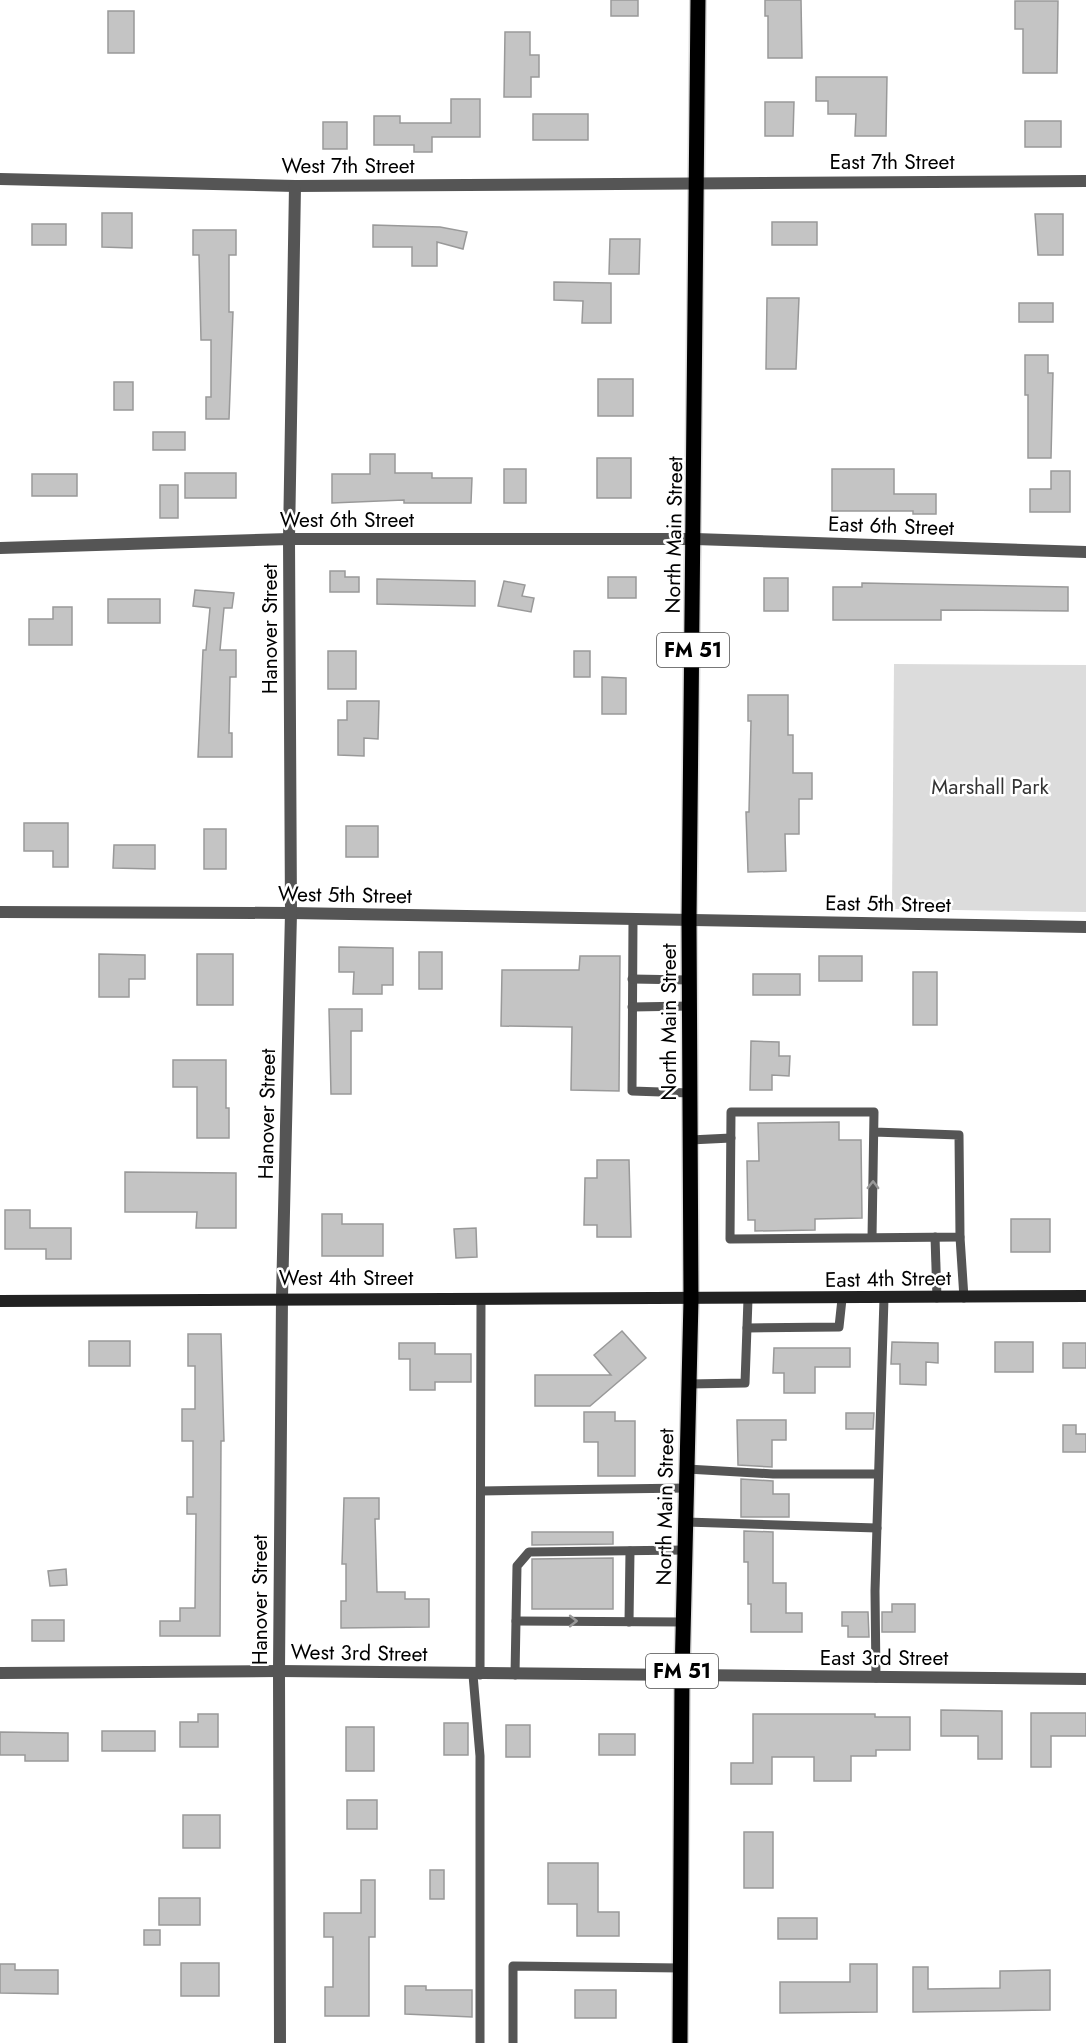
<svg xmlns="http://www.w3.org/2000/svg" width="1086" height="2043" viewBox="0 0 1086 2043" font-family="Jost,sans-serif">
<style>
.green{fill:#dcdcdc}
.building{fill:#c4c4c4;stroke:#999;stroke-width:1.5}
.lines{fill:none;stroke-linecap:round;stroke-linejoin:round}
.primary-casing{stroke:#dbdbdb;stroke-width:18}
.lane{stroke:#555;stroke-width:9}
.street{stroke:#555;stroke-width:12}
.secondary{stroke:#222;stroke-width:12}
.primary{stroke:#000;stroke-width:15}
.oneway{stroke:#999}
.labels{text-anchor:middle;stroke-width:5;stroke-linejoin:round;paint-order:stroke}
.shield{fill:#fff;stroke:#4c4c4c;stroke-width:1.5}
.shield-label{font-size:20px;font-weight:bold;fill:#000}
.street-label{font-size:21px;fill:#000;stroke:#fff}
.park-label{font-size:21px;fill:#333;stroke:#fff}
</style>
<rect width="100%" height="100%" fill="#fff"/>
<polygon class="green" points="894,664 1086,665 1086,912 892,909"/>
<g class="building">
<rect x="611" y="0" width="27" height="16"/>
<polygon points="765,0 801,0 802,58 768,58 768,16 765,16"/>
<polygon points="1015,1 1058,1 1057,73 1023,73 1023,29 1015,29"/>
<rect x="108" y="11" width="26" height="42"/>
<polygon points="505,32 530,32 530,55 539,55 539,77 531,77 531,97 504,97"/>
<polygon points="816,77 887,77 886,136 855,136 856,114 828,114 828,101 816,101"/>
<polygon points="451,99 480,99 480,137 432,137 432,152 414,152 414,145 374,145 374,116 400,116 400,123 451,123"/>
<polygon points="765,102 794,102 793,136 765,136"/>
<rect x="533" y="114" width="55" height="26"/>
<rect x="1025" y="121" width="36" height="26"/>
<rect x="323" y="122" width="24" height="27"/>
<polygon points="102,213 132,213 132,248 102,247"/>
<polygon points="1035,214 1063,214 1063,255 1038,255"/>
<rect x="772" y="222" width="45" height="23"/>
<rect x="32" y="224" width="34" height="21"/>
<polygon points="373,225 440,227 467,232 463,249 437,242 437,266 412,266 412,247 373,247"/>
<polygon points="193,230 236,230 236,255 229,255 229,312 233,312 229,419 206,419 206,397 211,397 211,340 201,340 199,255 193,255"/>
<polygon points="610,239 640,239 639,274 609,274"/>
<polygon points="554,282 611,283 611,323 582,323 583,301 554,300"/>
<polygon points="767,298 799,298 796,369 766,369"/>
<rect x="1019" y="303" width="34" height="19"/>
<polygon points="1025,355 1048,355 1048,373 1053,373 1051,458 1028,458 1028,395 1025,395"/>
<rect x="598" y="379" width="35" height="37"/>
<rect x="114" y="382" width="19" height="28"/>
<rect x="153" y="432" width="32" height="18"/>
<polygon points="370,454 395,454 395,473 432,473 432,478 472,478 471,503 404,503 404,500 332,503 332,474 370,474"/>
<rect x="597" y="458" width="34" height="40"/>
<rect x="504" y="469" width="22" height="34"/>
<polygon points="832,469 894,469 894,494 936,494 936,514 913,514 913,511 832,511"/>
<polygon points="1051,471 1070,471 1070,512 1030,512 1030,489 1051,489"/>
<rect x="185" y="473" width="51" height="25"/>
<rect x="32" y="474" width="45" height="22"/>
<rect x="160" y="485" width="18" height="33"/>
<polygon points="330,571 345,571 345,577 359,577 359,592 330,592"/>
<rect x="608" y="577" width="28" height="21"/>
<rect x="764" y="578" width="24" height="33"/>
<polygon points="377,579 475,581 475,606 377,604"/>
<polygon points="504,581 525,585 522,596 534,598 531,612 498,606"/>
<polygon points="862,583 1068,587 1068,611 941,610 941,620 833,620 833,587 862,587"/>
<polygon points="195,590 234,593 232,608 224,608 220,650 236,650 236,677 230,677 229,733 232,733 232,757 198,757 203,650 206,650 210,608 193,606"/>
<rect x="108" y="599" width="52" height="24"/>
<polygon points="53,607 72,607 72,645 29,645 29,619 53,619"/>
<rect x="328" y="651" width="28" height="38"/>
<rect x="574" y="651" width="16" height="26"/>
<polygon points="602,677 626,678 626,714 602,714"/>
<polygon points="748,695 788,695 788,735 793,735 793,773 812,773 812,799 799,799 799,834 785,834 786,871 748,872 746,812 749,812 751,721 748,721"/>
<polygon points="347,701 379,701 378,739 364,738 364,756 338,755 338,720 347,720"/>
<polygon points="24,823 68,823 68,867 53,867 53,851 24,851"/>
<rect x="346" y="826" width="32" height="31"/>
<rect x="204" y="829" width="22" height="40"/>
<polygon points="114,845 155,845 155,869 113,868"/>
<polygon points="339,947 393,948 393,985 382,985 382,994 353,994 354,972 339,972"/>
<rect x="419" y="952" width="23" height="37"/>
<polygon points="99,954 145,955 145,979 129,979 129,997 99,997"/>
<rect x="197" y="954" width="36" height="51"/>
<polygon points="580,956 620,956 619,1091 571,1090 572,1027 501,1026 502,970 579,970"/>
<rect x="819" y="956" width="43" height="25"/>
<rect x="913" y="972" width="24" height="53"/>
<rect x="753" y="974" width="47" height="21"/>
<polygon points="329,1009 362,1009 362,1031 351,1031 351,1094 331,1094"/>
<polygon points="751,1041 779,1042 779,1056 790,1056 789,1076 772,1075 772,1090 750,1090"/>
<polygon points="173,1060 226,1060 226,1108 229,1108 229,1138 197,1138 197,1087 173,1087"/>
<polygon points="839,1122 839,1140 861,1140 862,1218 815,1219 815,1230 755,1231 755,1220 748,1220 747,1161 759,1161 758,1123"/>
<polygon points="597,1160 629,1160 631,1237 597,1237 597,1225 584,1225 585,1178 597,1178"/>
<polygon points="125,1172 236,1173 236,1228 196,1228 197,1212 125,1212"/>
<polygon points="5,1210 30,1210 30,1228 71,1228 71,1259 46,1259 46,1249 5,1249"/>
<polygon points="322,1214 342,1214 342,1224 383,1224 383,1256 322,1256"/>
<rect x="1011" y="1219" width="39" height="33"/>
<polygon points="476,1228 477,1257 456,1258 454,1229"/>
<polygon points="622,1331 646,1358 590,1406 535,1406 535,1375 611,1375 594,1355"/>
<polygon points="188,1334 221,1334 224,1441 221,1441 220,1636 160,1636 160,1621 180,1621 180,1608 195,1608 196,1514 187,1514 187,1497 193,1497 193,1441 182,1441 182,1409 195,1409 195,1366 188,1366"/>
<rect x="89" y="1341" width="41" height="25"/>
<polygon points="892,1342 938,1343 938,1363 926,1362 926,1385 900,1384 900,1364 891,1364"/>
<rect x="995" y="1342" width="38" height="30"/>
<polygon points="399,1343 435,1343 435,1354 471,1354 471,1382 435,1382 435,1390 410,1390 410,1359 399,1359"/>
<rect x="1063" y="1343" width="23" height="25"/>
<polygon points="774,1348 850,1348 850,1367 815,1367 815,1393 784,1393 784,1373 773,1373"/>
<polygon points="584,1412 615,1412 615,1421 635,1421 635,1476 598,1476 598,1442 584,1442"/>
<polygon points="846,1413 874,1413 873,1429 846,1429"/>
<polygon points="737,1420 786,1420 786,1440 772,1440 772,1467 738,1465"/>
<polygon points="1063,1425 1076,1425 1076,1434 1086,1434 1086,1452 1063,1452"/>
<polygon points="741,1479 773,1481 773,1494 789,1494 789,1517 741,1517"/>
<polygon points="344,1498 379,1498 379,1519 375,1519 377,1592 405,1592 405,1599 429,1599 429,1627 341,1628 341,1601 346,1601 346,1564 342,1564"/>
<polygon points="744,1531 773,1532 773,1583 786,1583 786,1613 802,1613 802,1632 751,1632 751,1604 748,1604 748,1562 744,1562"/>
<polygon points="532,1532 613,1532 613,1544 532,1545"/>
<polygon points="613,1558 613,1609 532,1609 532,1559"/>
<polygon points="66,1569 67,1585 50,1586 48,1571"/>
<polygon points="892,1604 915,1604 915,1632 882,1632 882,1612 892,1612"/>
<polygon points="842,1612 868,1612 869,1637 848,1637 848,1626 842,1626"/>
<rect x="32" y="1620" width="32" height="21"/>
<polygon points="941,1710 1002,1711 1002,1759 978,1759 978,1736 941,1736"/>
<polygon points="1031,1713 1086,1713 1086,1736 1051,1736 1051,1767 1031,1767"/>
<polygon points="198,1714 218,1714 218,1747 180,1747 180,1722 198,1722"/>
<polygon points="753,1714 875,1714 875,1717 910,1717 910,1750 876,1750 876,1756 851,1756 851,1781 814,1781 814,1757 772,1757 772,1784 731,1784 731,1763 753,1763"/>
<rect x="444" y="1723" width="24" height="32"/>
<rect x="506" y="1725" width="24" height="32"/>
<rect x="346" y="1727" width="28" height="44"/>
<rect x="102" y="1731" width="53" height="20"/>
<polygon points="0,1732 68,1733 68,1761 25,1761 25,1755 0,1755"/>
<rect x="599" y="1734" width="36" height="21"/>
<rect x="347" y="1800" width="30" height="29"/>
<rect x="183" y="1815" width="37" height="33"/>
<rect x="744" y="1832" width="29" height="56"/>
<polygon points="548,1863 598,1863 598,1912 619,1912 619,1936 577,1936 577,1904 548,1904"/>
<rect x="430" y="1870" width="14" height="29"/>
<polygon points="361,1880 375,1880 375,1937 369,1937 369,2016 325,2016 325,1987 333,1987 333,1937 324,1937 324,1913 361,1913"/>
<rect x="159" y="1898" width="41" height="27"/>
<rect x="778" y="1918" width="39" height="21"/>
<rect x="144" y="1930" width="16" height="15"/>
<rect x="181" y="1963" width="38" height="33"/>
<polygon points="0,1964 15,1964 15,1970 58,1970 58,1994 0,1993"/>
<polygon points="850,1964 877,1964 877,2012 780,2013 780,1982 850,1982"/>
<polygon points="913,1967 928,1967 928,1989 1000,1988 1000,1971 1050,1970 1050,2010 913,2012"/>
<polygon points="405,1986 426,1986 426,1990 472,1990 472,2017 405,2014"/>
<rect x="575" y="1990" width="41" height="28"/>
</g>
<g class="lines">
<g class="primary-casing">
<polyline id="primary" points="680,2043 682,1677 691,1300 689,921 698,0"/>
</g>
<g class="lane">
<polyline points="633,920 632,1091 690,1093"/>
<polyline points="632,979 690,980"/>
<polyline points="632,1007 690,1006"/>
<polyline points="690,1140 731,1138"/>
<polyline points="935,1237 937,1298"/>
<polyline points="960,1237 964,1298"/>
<polyline points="872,1238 874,1112 731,1112 730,1239 960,1237 959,1135 874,1132"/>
<polyline points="747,1328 839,1327 842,1299"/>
<polyline points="689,1384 745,1383 748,1299"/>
<polyline points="687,1469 773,1474 878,1474"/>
<polyline points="481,1491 687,1488"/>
<polyline points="686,1522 877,1528"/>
<polyline points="516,1621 683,1622"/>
<polyline points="629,1622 630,1551"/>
<polyline points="473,1675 480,1756 480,2043"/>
<polyline points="480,1675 481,1299"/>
<polyline points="515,1675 517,1566 529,1552 685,1550"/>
<polyline points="876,1678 875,1591 884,1298"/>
<polyline points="513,2043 513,1966 681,1968"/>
</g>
<g class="street">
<polyline points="0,179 295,186 1086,181"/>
<polyline points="0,548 289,539 695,539 1086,552"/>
<polyline points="0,912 291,913 1086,927"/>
<polyline points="0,1673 279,1671 1086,1679"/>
<polyline points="280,2043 279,1671 282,1297 291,913 289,539 295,186"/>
</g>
<path class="secondary" d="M 0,1301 C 362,1296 724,1301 1086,1296"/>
<use href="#primary" class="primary"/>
</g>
<defs><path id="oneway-chevron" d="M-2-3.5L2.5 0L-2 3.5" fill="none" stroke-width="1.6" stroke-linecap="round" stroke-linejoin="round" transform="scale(1.5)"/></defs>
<g class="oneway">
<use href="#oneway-chevron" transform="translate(873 1185) rotate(-89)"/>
<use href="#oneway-chevron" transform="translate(573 1621)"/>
</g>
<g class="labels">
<g class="shield">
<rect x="657" y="633" width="72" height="34" rx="4.5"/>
<rect x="646" y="1654" width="72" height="34" rx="4.5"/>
</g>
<g class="shield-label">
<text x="693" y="657">FM 51</text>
<text x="682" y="1678">FM 51</text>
</g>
<g class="street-label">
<text x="892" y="169">East 7th Street</text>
<text x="348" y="173">West 7th Street</text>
<text x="347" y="527">West 6th Street</text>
<text transform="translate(891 526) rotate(2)" y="7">East 6th Street</text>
<text transform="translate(674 535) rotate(-89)" y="7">North Main Street</text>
<text transform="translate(270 629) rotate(-90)" y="7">Hanover Street</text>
<text transform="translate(345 895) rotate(1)" y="7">West 5th Street</text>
<text transform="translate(888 904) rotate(1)" y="7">East 5th Street</text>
<text transform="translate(669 1022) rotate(-90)" y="7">North Main Street</text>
<text transform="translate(267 1114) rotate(-89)" y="7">Hanover Street</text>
<text x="346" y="1285">West 4th Street</text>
<text transform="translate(888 1279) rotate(-1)" y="7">East 4th Street</text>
<text transform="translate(665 1507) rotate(-89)" y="7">North Main Street</text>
<text transform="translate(260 1600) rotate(-90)" y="7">Hanover Street</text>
<text transform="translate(359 1653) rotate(1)" y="7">West 3rd Street</text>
<text x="884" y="1665">East 3rd Street</text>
</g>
<g class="park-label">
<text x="990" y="794">Marshall Park</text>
</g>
</g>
</svg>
